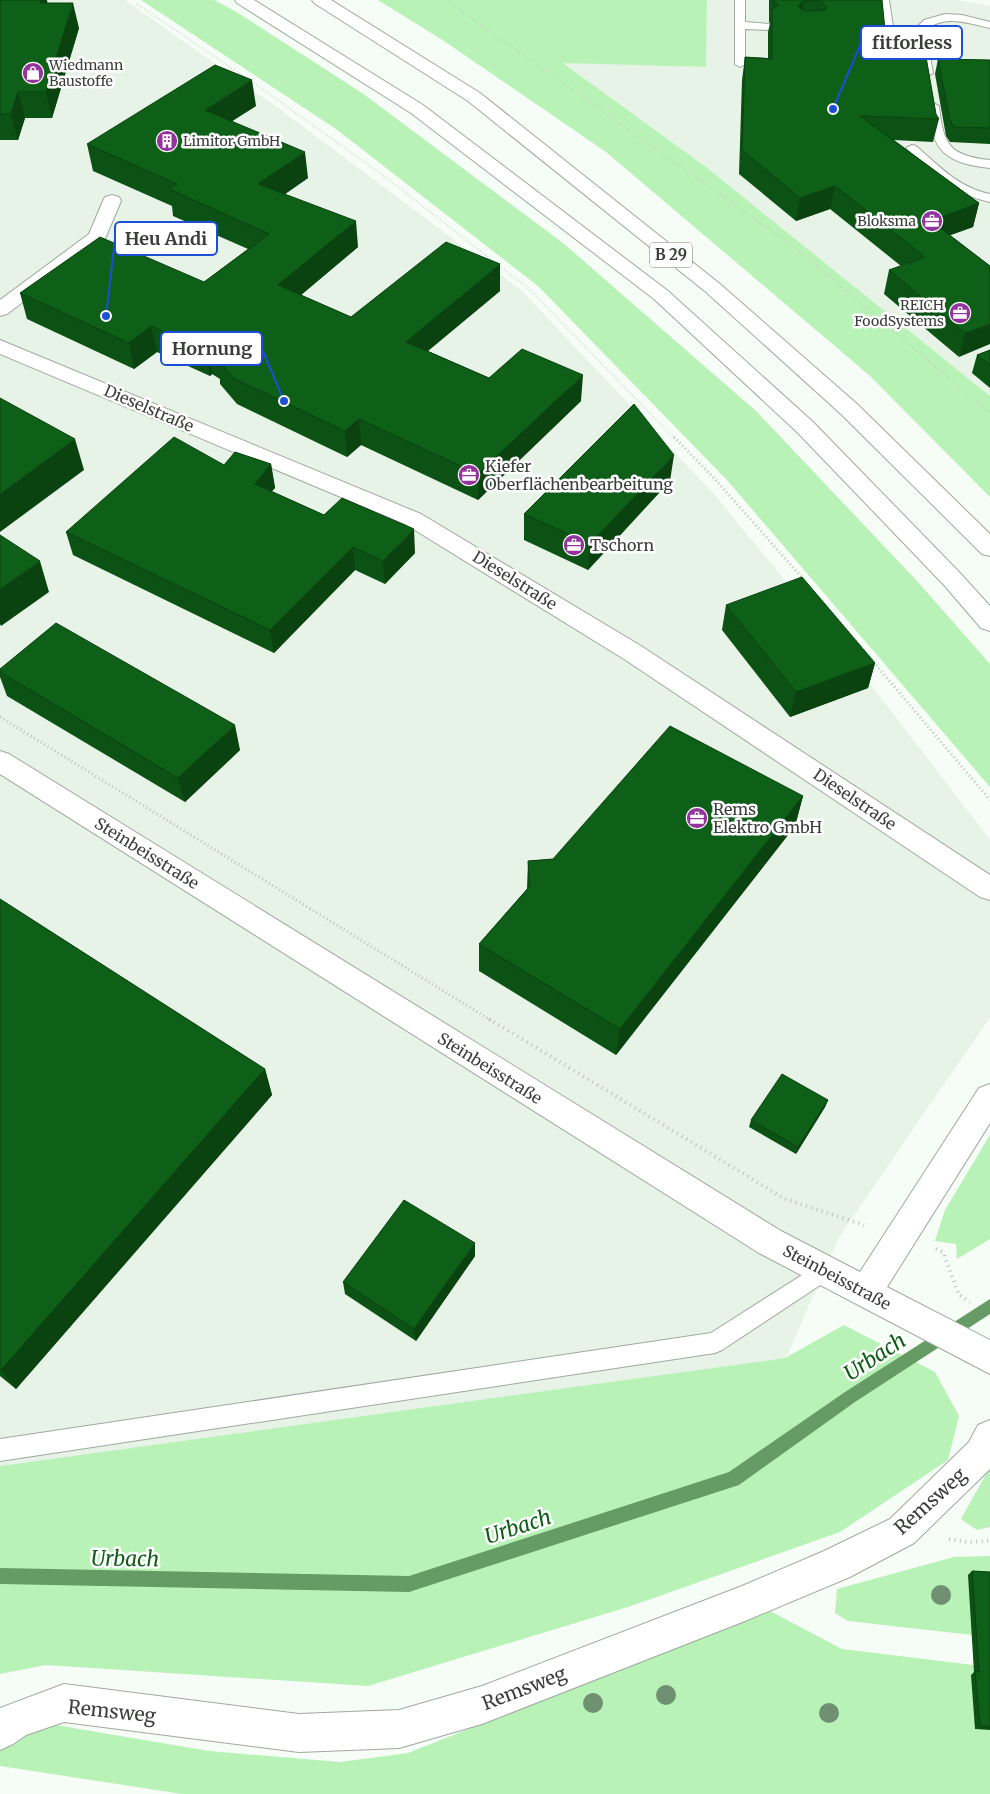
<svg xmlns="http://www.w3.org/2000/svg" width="990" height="1794" viewBox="0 0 990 1794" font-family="Merriweather,serif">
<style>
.built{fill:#e6f3e6}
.green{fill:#b9f2b7}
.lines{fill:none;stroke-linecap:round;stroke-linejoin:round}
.stream{fill:#669b66;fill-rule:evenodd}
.lane-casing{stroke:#a1a8a1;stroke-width:2}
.street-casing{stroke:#a1a8a1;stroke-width:2}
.highway-casing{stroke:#a1a8a1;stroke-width:2}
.path-far2{stroke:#bcc1bc;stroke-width:2;stroke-dasharray:0.5 2.5;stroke-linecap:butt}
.path-far1{stroke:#bcc1bc;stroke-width:3;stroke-dasharray:1 3;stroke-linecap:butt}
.path{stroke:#bcc1bc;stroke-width:4;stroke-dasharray:1 4.5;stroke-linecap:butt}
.lane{fill:#fff;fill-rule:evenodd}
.street{fill:#fff;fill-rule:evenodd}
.highway{fill:#fff;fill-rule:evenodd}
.tree{fill:#6f9071}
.wall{fill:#0c5214}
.shaded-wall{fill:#0a4210}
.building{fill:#0e5f17;stroke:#0a4210;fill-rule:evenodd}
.labels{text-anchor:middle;stroke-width:5;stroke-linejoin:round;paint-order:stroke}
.far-poi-label{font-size:14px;fill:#3b3e3b;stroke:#fff;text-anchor:start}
.shield{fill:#fff;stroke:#767876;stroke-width:1}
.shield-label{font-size:15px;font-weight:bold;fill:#3b3e3b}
.street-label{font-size:16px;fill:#3b3e3b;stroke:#fff}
.poi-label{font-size:16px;fill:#3b3e3b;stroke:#fff;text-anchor:start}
.near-street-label{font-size:19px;fill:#3b3e3b;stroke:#fff}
.near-water-label{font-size:21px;font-style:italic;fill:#0f5d17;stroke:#fff}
.leader{fill:none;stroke:#1d4ed8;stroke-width:2}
.callout-dot{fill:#1d4ed8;stroke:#fff;stroke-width:2}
.callout{fill:#fff;stroke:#1d4ed8;stroke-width:2}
.callout-label{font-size:18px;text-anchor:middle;font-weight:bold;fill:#3b3e3b}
</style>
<rect width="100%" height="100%" fill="#f6fdf6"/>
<g class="built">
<polygon points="0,0 125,0 278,108 521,290 713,493 872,686 990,840 990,1017 839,1237 786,1358 0,1466"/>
<polygon points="707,0 958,0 990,6 990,396 706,167 562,62 706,67"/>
</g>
<g class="green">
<polygon points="141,0 214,0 235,11 362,93 563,243 756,411 917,581 990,664 990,787 727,480 538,286 336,129"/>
<polygon points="378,0 707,0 706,67 563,63 706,167 990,396 990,497 869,375 606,152 444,41"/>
<polygon points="990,1135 990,1239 957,1259 956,1244 935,1241 945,1210"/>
<polygon points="844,1325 935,1372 959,1416 948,1460 840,1532 631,1606 368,1686 46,1665 0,1674 0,1466 785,1358"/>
<polygon points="990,1467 990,1527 977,1530 961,1519"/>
<polygon points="990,1556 990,1637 848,1621 835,1613 837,1589 954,1557"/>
<polygon points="768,1610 842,1649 990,1667 990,1794 182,1794 0,1766 0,1751 2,1746 50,1724 209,1751 340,1762 408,1753"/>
</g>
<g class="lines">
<polygon class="stream" points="990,1299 990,1314 855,1402 739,1485 409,1592 0,1584 0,1568 409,1576 729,1472 845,1392"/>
<g class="lane-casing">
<g id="lane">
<polygon points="735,0 745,0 745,22 769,24 774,27 769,30 745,29 745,64 740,67 735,64"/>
<polygon points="879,0 889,0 897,53 896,55 888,55 887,53"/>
<path d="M 945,14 L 962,15 L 990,22 L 990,28 C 967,23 946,14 925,30 L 933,73 L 927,76 L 923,75 L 915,29 L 924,20 Z"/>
<path d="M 933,103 L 939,106 C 943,145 950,156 990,160 L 990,168 C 945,163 932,151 927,106 Z"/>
<path d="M 912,145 L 916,146 C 939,166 959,188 990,194 L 990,202 C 953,194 935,175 908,150 L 906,148 Z"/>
<polygon points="824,1261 831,1264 834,1271 831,1278 722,1350 715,1353 0,1461 0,1439 711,1333"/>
</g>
</g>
<g class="street-casing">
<g id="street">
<polygon points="112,195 119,197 121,201 104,241 7,314 0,316 0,300 89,234 103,201 105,197"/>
<polygon points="0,340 421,514 641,646 990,875 990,900 980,897 624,659 405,524 0,354"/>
<polygon points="0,751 9,754 781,1231 860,1272 979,1088 990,1084 990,1123 887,1287 990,1340 990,1374 759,1253 0,774"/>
<polygon points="990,1420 990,1469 914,1543 850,1577 745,1621 482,1724 399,1748 299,1752 64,1722 26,1735 13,1744 0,1750 0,1708 64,1684 299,1714 399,1710 482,1686 742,1586 824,1551 890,1519 969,1442 978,1425"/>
</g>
</g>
<g class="highway-casing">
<g id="highway">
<polygon points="235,0 254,0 423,105 668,291 813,422 960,573 990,606 990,631 981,628 944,585 797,432 654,299 411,113 237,3"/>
<polygon points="312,0 331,0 480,93 720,284 857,404 990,534 990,556 982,554 841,414 706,292 468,101 314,3"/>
</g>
</g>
<g class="path-far2">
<polyline points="446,0 797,249 990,413"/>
<polyline points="137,4 258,86 384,176 528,288 675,439"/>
</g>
<g class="path-far1">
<polyline points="674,437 713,477 803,579"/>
<polyline points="822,601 990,800"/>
<polyline points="0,717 492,1021"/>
</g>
<g class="path">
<polyline points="489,1019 785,1199 864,1225"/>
<polyline points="936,1249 943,1252 959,1295 970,1302"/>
<polyline points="949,1539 967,1542 990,1541"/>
</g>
<use href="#lane" class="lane"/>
<use href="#street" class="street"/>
<use href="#highway" class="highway"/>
</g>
<g class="tree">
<circle cx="941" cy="1595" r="10"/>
<circle cx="666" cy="1695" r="10"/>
<circle cx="593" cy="1703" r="10"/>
<circle cx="829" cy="1713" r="10"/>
</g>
<g class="wall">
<polygon points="0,0 47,0 47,3 79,28 52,118 25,118 18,140 0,140"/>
<polygon points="769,0 882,0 887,50 939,119 933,142 894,140 979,203 973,227 950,235 990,266 959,357 884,294 889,270 901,266 830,209 796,221 739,174 742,80 745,57 768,58 768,32 770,23 769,22"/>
<polygon points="938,59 990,60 990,144 950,142 946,136 935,74"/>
<polygon points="256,106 231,121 308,178 285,194 358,247 301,295 351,317 500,291 428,351 489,378 581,401 478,500 361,445 347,457 237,404 220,384 220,379 212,374 210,376 157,352 134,369 27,319 20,293 204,282 248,249 173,216 172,206 93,171 87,144"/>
<polygon points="990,350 990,388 972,373 977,355"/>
<polygon points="271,464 275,488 271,491 324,515 415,553 385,584 355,570 274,653 73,555 66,532 224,465"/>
<polygon points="670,481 588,570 524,540 524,514"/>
<polygon points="726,605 875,663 868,688 790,717 722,630"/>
<polygon points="0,669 240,750 185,802 7,696 0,677"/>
<polygon points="803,796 795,826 616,1055 479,971 479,944 527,889 528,861 553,859"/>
<polygon points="0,899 265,1069 272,1095 16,1389 0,1376"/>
<polygon points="828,1100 825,1107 796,1154 749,1127 751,1120"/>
<polygon points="475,1256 416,1341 345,1294 343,1282"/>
<polygon points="972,1571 990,1572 990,1730 975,1729 971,1675 974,1672 968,1575"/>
</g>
<g class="shaded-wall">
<polygon points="41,0 47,0 50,16 40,3"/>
<polygon points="804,1 801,24 798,6"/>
<polygon points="73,3 79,28 52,118 46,92"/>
<polygon points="252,80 256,106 209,136 205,110"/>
<polygon points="18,92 25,118 18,140 11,114"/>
<polygon points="305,152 308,178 262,210 258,184"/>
<polygon points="835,186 830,209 796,221 800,198"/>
<polygon points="979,203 973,227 926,244 931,221"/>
<polygon points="356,221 358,247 282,311 278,285"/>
<polygon points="500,264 500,291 407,368 406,342"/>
<polygon points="990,324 990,344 959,357 965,333"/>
<polygon points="151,326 157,352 134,369 129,343"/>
<polygon points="208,348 212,374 210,376 205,350"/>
<polygon points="583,375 581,401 478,500 478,474"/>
<polygon points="359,419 361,445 347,457 345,431"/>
<polygon points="75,439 84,470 0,532 0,494"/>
<polygon points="674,455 670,481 588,570 590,544"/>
<polygon points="271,464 275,488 258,507 255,484"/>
<polygon points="414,529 415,553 385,584 383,561"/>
<polygon points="353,547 355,570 274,653 270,630"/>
<polygon points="40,561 49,592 1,626 0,624 0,589"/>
<polygon points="875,663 868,688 790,717 796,692"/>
<polygon points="235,725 240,750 185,802 178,778"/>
<polygon points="803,796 795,826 616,1055 620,1029"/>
<polygon points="265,1069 272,1095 16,1389 1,1370"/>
<polygon points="828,1100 825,1107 796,1154 798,1147"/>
<polygon points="475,1243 475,1256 416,1341 414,1329"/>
</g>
<g class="building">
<polygon points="0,0 41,0 40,3 73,3 46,92 18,92 11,114 0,114"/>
<path d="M 772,0 L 882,0 L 887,50 L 925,51 L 936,114 L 939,119 L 860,116 L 979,203 L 931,221 L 990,266 L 990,324 L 965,333 L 889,270 L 925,257 L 835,186 L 800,198 L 742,150 L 745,57 L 772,59 L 772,9 L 779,5 ZM 820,0 L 827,7 L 825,10 L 804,11 L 798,6 L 804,1 Z"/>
<polygon points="938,59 990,60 990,128 954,127 950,120"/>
<polygon points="215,65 252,80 205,110 305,152 258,184 356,221 278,285 351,317 446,242 500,264 406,342 489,378 522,349 583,375 478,474 359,419 345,431 233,378 216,357 218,355 208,348 205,350 151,326 129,343 20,293 100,237 204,282 269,234 169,189 177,184 87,144"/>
<polygon points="990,350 990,365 977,355"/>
<polygon points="0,398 75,439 0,494"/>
<polygon points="634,404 674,455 590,544 524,514"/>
<polygon points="174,437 224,465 235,452 271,464 255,484 324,515 342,498 414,529 383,561 353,547 270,630 66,532"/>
<polygon points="0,535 40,561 0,589"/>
<polygon points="802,577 875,663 796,692 726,605"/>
<polygon points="56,623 235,725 178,778 0,672 0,669"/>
<polygon points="670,726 803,796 620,1029 479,944 530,886 528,861 553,859"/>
<polygon points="0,899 265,1069 1,1370 0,1369"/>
<polygon points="782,1074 828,1100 798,1147 751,1120"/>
<polygon points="404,1200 475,1243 414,1329 343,1282"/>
<polygon points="972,1571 990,1572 990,1727 980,1726 975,1671 979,1672"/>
</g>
<defs>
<g id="shop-disc" transform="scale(1.125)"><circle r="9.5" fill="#93339c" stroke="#fff"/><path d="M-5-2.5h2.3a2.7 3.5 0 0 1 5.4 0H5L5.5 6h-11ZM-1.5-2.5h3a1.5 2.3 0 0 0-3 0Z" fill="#fff"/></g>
<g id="building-disc" transform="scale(1.125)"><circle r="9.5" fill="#93339c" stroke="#fff"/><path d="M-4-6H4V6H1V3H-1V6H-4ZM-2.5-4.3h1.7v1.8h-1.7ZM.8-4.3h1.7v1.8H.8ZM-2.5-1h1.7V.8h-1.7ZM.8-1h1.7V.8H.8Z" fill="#fff"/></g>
<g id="office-disc" transform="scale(1.125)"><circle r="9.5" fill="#93339c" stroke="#fff"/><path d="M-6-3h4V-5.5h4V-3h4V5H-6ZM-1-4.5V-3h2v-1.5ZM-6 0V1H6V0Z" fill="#fff"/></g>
</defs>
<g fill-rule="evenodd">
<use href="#shop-disc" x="33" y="73"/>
<use href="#building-disc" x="167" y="141"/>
<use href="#office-disc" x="932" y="221"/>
<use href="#office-disc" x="960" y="313"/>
<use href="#office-disc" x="469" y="475"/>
<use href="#office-disc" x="574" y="545"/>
<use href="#office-disc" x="697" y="818"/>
</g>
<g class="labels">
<g class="far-poi-label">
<text x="49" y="70">Wiedmann<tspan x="49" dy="16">Baustoffe</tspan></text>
<text x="183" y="146">Limitor GmbH</text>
<text x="916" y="226" text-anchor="end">Bloksma</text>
<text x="944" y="310" text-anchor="end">REICH<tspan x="944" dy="16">FoodSystems</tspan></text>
</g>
<rect class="shield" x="650" y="242.5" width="42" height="25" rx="4"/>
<g class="shield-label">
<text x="671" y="260">B 29</text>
</g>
<g class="street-label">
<text transform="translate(149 408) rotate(23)" y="6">Dieselstraße</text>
<text transform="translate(515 580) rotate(32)" y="6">Dieselstraße</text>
<text transform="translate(855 799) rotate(34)" y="6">Dieselstraße</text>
<text transform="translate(147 853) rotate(32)" y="6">Steinbeisstraße</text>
<text transform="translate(490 1068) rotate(32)" y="6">Steinbeisstraße</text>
<text transform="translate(837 1277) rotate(28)" y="6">Steinbeisstraße</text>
</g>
<g class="poi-label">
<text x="485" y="472">Kiefer<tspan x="485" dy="18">Oberflächenbearbeitung</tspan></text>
<text x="590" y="551">Tschorn</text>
<text x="713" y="815">Rems<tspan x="713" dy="18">Elektro GmbH</tspan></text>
</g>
<g class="near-street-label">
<text transform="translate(930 1501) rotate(-42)" y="7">Remsweg</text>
<text transform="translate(524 1688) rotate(-21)" y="7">Remsweg</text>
<text transform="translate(112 1711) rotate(6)" y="7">Remsweg</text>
</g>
<g class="near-water-label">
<text transform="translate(875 1357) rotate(-33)" y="7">Urbach</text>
<text transform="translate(518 1527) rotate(-18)" y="7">Urbach</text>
<text transform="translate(125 1559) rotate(1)" y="7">Urbach</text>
</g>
</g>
<path class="leader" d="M833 109L861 43M106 316L115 239M284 401L262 349"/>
<g class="callout-dot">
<circle cx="833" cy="109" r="5"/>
<circle cx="106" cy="316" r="5"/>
<circle cx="284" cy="401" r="5"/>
</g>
<g class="callout">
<rect x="861" y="26" width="101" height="33" rx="5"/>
<rect x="115" y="222" width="102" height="33" rx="5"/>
<rect x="161" y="332" width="101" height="33" rx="5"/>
</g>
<g class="callout-label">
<text x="912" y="49">fitforless</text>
<text x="166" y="245">Heu Andi</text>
<text x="212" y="355">Hornung</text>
</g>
</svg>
